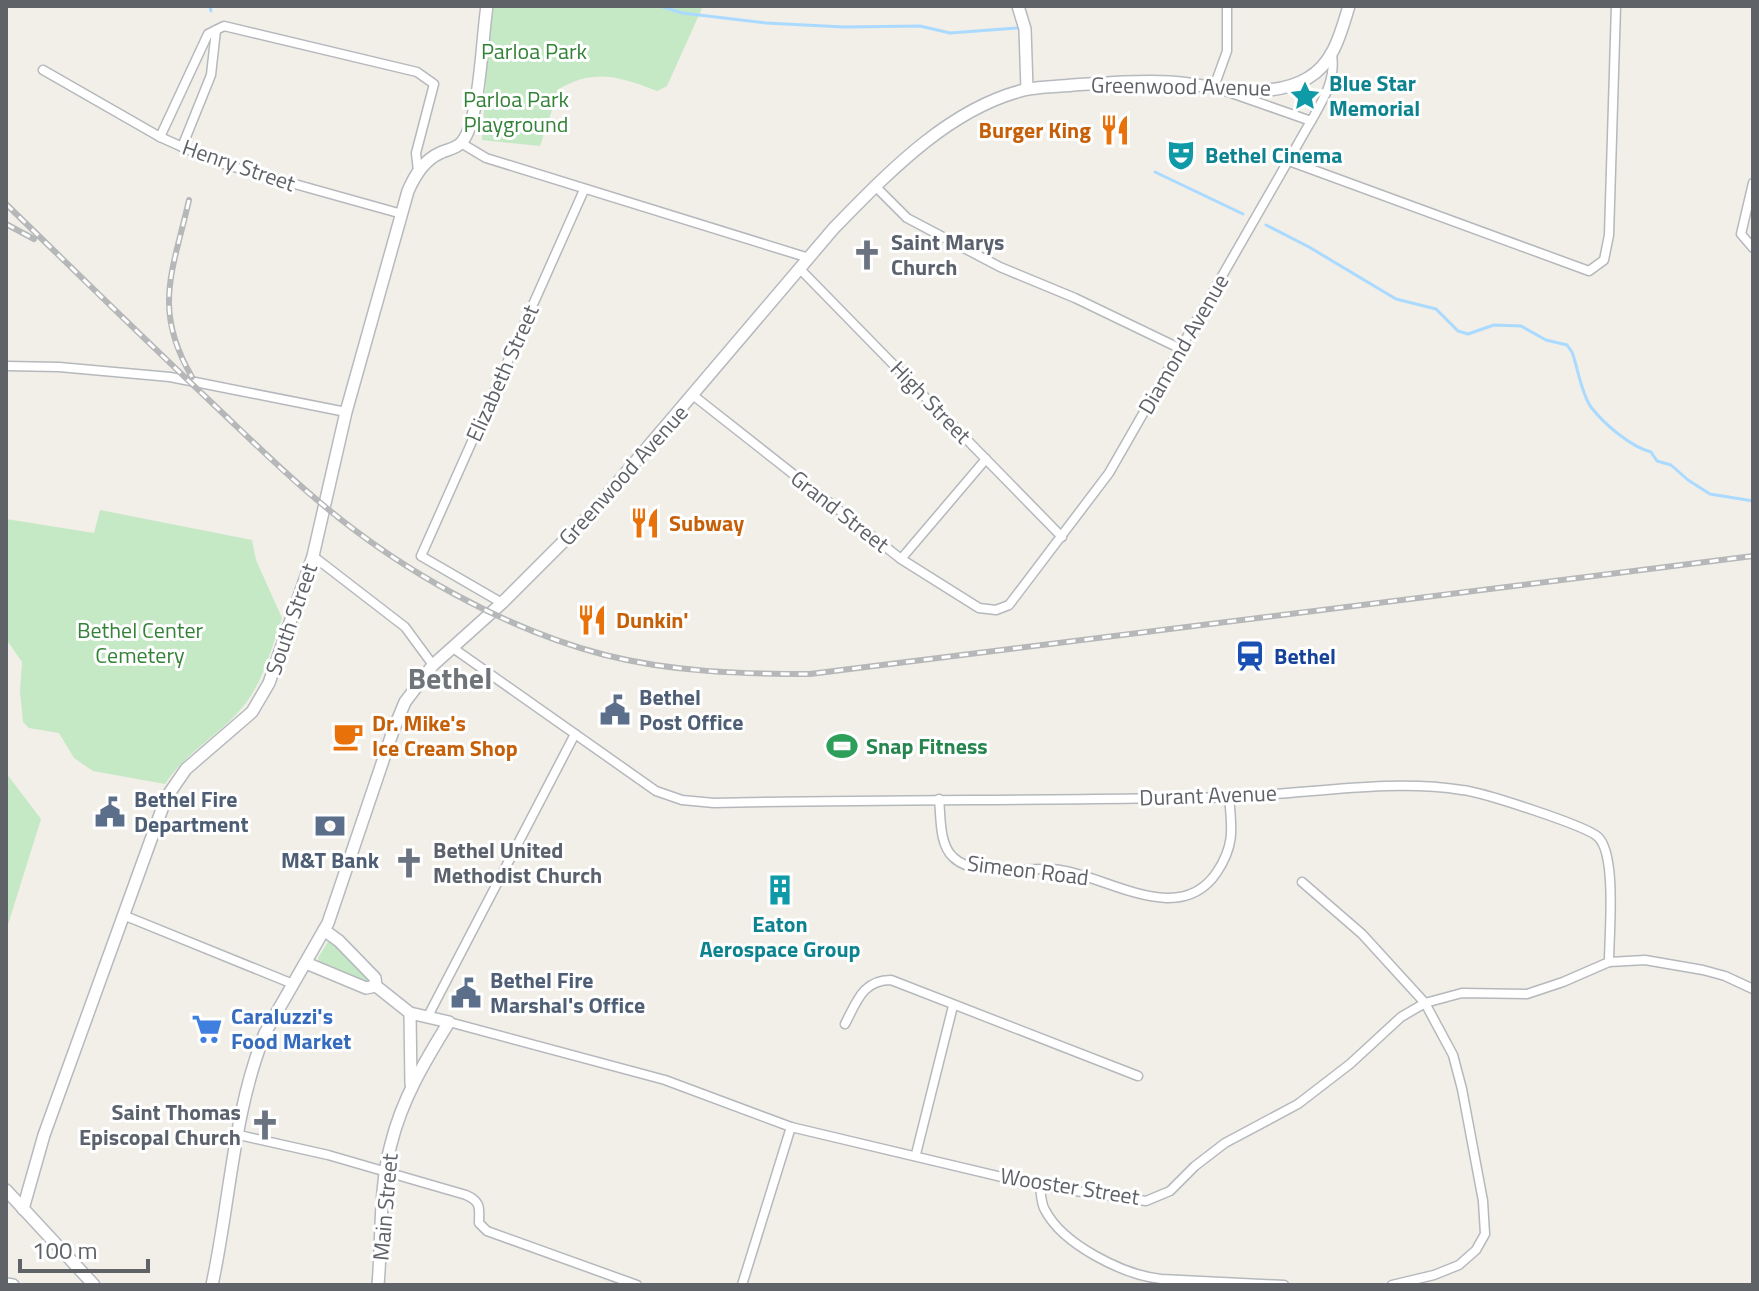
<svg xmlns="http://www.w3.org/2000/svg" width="1759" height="1291" viewBox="0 0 1759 1291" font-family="'Titillium Web',sans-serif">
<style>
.green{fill:#c5e8c5}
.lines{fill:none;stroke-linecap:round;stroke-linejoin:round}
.stream{stroke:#aadaff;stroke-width:3}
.street-casing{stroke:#b5b8bc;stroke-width:11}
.secondary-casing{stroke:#b6babf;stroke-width:14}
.street{stroke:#fff;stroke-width:8}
.secondary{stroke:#fff;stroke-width:11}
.rail-casing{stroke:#b6b7b8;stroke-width:6}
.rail{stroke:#fff;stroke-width:3;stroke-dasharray:9;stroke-linecap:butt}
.labels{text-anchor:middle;stroke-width:6;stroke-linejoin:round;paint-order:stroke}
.park-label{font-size:22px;fill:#348238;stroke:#fff}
.culture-label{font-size:22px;font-weight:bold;fill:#0d838f;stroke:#fff;text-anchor:start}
.street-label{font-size:22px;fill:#5f6368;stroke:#fff}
.food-label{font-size:22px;font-weight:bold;fill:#c56008;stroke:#fff;text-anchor:start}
.worship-label{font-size:22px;font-weight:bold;fill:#5b616d;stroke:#fff;text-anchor:start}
.transit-label{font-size:22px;font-weight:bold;fill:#164399;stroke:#fff;text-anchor:start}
.service-label{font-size:22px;font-weight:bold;fill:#4e5e75;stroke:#fff;text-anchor:start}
.leisure-label{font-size:22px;font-weight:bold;fill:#27864d;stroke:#fff;text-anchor:start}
.shop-label{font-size:22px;font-weight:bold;fill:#366cbe;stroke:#fff;text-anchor:start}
.district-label{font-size:30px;font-weight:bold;fill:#70757a;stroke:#fff}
</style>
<rect width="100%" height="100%" fill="#f1efe8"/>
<g class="green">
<path d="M 491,6 L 703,6 L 667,86 L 657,91 C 620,77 595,68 559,89 L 540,146 L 482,140 Z"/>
<path d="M 100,510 L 252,540 L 256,560 L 282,618 C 271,649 263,684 241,709 C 218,736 185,753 165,784 L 93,771 L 74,758 L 59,733 L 29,728 L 23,722 L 20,691 L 22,662 L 6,639 L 6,519 L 94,533 Z"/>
<polygon points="6,773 41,819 6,931"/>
<polygon points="333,939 370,979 366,985 320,965 318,958 329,940"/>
</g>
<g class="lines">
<g class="stream">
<polyline points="210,6 211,11"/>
<polyline points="660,6 682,13 766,23 844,27 920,26 950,33 1017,28"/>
<polyline points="1155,172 1243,214"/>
<path d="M 1266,225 L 1309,247 L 1396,299 L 1436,309 L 1458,331 L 1468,334 L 1494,325 L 1521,326 L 1546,340 L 1567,345 L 1572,352 C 1578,368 1581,393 1591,407 C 1604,424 1631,447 1651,452 L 1657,461 L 1671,465 L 1688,480 L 1710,494 L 1753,501"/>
</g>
<g class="street-casing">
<g id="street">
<polyline points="1227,6 1227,51 1214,87 1311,121"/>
<polyline points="43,70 160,137 216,162 402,214"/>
<polyline points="160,137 208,34 224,26 417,72 434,84 416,153 418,171"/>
<polyline points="461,143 486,158 809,258"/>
<polyline points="182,147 211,75 216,30"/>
<polyline points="1289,161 1589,271 1604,260 1609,235 1616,6"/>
<polyline points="1753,183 1741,234 1753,248"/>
<polyline points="875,186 907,218 1000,267 1075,298 1181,349"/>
<polyline points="799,268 1062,537"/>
<polyline points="6,366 59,367 170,377 346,412"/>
<path d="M 694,396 L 901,559 L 979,608 L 996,610 L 1009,605 L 1109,473 L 1311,121 C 1323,100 1336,80 1332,55"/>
<polyline points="313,556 405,627 433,665"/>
<polyline points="901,559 986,459"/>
<polyline points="502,603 421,556 584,190"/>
<path d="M 453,648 L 656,791 L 682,800 L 714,803 C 885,799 1056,801 1227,797 C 1303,795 1388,778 1462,790 C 1482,792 1587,826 1598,837 C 1617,855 1609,935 1609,962"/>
<path d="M 939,799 C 941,817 939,844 953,857 C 976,880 1031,865 1060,870 C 1109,877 1180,928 1217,872 C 1235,845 1232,828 1229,797"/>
<polyline points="1302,882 1362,934 1425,1003 1453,1055 1462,1089 1483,1201 1485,1234 1476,1250 1459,1265 1434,1275 1392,1285"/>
<polyline points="123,915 293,984"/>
<polyline points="428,1016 575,734"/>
<polyline points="449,1022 665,1080 791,1127 1040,1186 1146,1201 1170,1191 1195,1166 1225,1143 1298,1104 1350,1064 1401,1017 1425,1003 1462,993 1527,994 1563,982 1609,962 1645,960 1703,970 1725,976 1753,989"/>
<path d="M 845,1024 C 857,1001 863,980 891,980 L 1138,1076"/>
<path d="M 239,1135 L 328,1155 L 466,1195 C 482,1202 479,1209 479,1223 L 487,1231 L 637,1285"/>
<polyline points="916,1154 953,1006"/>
<path d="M 1040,1186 C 1041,1193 1041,1204 1045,1210 C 1063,1245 1124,1275 1161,1279 L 1284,1285"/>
<polyline points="742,1285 791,1127"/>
</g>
</g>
<g class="secondary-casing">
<g id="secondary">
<polyline points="1018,6 1025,29 1027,89"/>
<path d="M 324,930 L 339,941 L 375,978 L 376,986 L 410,1013 L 449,1022 C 425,1061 402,1099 391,1144 C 379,1187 382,1240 378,1285"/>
<polyline points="306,963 366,988 376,986"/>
<polyline points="410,1013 411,1084"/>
<polyline points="6,1190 94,1285"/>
<path d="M 23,1209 L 44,1135 L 166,798 L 186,769 L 252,712 L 269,683 L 313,556 L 346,412 L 408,191 C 415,175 424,160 440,153 C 448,149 456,149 462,142 C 480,121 482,37 487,6"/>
<polyline points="6,1284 13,1285"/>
<path d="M 212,1285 C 230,1202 233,1112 265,1033 L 328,923 L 393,731 L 405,702 L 433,665 L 502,603 L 590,515 L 834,228 C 888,173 948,109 1024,90 C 1039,86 1057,87 1073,85 C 1105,83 1137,80 1170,82 C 1213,85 1268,102 1308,78 C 1334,63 1341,32 1349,6"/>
</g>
</g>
<use href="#street" class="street"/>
<use href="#secondary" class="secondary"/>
<g class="rail-casing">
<g id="rail">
<path d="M 189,200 C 173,271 152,309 192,377"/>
<path d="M 6,204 C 74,270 142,337 211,402 C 248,437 284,473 323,505 C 402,571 505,629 605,655 C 672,672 741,674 810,674 L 1753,556"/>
<polyline points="6,224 34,239"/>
</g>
</g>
<use href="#rail" class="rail"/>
</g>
<defs>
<g id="sight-bare" transform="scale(2.4)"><path d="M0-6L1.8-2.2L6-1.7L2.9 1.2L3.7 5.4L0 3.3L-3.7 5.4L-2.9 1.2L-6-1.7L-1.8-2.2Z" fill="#0f9aa8" stroke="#fff" stroke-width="2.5" paint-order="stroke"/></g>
<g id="restaurant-bare" transform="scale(2.4)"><path d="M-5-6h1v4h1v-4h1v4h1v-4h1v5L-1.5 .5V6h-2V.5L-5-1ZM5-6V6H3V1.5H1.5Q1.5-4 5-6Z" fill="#e8710a" stroke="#fff" stroke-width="2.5" paint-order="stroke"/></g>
<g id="theatre-bare" transform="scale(2.4)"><path d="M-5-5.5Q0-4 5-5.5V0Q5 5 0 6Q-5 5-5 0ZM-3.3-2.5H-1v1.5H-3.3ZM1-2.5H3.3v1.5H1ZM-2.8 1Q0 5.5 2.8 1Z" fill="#0f9aa8" stroke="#fff" stroke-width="2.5" paint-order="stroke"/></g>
<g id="church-bare" transform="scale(2.4)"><path d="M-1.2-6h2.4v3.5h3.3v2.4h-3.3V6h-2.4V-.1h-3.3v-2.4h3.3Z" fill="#6b7280" stroke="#fff" stroke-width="2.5" paint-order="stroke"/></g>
<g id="station-bare" transform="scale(2.4)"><path d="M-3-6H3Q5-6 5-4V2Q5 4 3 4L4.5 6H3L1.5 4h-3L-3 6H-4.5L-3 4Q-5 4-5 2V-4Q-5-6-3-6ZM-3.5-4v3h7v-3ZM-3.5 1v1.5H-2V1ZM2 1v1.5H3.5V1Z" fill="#1a4fb4" stroke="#fff" stroke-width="2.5" paint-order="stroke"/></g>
<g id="civic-bare" transform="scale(2.4)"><path d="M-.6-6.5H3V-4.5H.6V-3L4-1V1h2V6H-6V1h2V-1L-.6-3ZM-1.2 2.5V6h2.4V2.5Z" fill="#5c6f8a" stroke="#fff" stroke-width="2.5" paint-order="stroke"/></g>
<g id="cafe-bare" transform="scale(2.4)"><path d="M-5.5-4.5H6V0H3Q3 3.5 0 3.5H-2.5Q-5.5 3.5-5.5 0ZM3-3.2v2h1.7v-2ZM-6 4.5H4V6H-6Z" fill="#e8710a" stroke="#fff" stroke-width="2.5" paint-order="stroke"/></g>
<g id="stadium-bare" transform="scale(2.4)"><path d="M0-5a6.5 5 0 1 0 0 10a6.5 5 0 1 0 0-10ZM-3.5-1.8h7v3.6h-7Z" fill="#2e9e5b" stroke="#fff" stroke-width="2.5" paint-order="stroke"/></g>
<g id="bank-bare" transform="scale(2.4)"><path d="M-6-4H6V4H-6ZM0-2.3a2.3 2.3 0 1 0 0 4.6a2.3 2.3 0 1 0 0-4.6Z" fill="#5c6f8a" stroke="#fff" stroke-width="2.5" paint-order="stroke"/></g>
<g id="building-bare" transform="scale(2.4)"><path d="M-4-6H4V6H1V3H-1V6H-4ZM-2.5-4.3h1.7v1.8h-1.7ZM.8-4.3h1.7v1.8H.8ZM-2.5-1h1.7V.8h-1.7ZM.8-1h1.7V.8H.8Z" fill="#0f9aa8" stroke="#fff" stroke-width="2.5" paint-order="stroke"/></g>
<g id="supermarket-bare" transform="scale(2.4)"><path d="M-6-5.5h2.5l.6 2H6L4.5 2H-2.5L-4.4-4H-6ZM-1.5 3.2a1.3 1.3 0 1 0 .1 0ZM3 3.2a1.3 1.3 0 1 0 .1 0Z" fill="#3f7fe0" stroke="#fff" stroke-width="2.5" paint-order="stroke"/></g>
</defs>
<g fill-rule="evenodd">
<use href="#sight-bare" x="1305" y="96"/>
<use href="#restaurant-bare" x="1115" y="130"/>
<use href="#theatre-bare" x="1181" y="155"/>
<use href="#church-bare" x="867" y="255"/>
<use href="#restaurant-bare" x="645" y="523"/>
<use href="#restaurant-bare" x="592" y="620"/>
<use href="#station-bare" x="1250" y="656"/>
<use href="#civic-bare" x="615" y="710"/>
<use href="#cafe-bare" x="348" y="736"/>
<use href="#stadium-bare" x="842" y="746"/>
<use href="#civic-bare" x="110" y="812"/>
<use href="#bank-bare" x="330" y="826"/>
<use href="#church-bare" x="409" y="863"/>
<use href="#building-bare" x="780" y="890"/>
<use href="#civic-bare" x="466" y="993"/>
<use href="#supermarket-bare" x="207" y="1029"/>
<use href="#church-bare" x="265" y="1125"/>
</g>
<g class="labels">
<g class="park-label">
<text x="534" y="59">Parloa Park</text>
<text x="516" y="107">Parloa Park<tspan x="516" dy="25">Playground</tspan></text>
<text x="140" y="638">Bethel Center<tspan x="140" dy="25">Cemetery</tspan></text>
</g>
<g class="culture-label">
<text x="1329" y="91">Blue Star<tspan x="1329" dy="25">Memorial</tspan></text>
<text x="1205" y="163">Bethel Cinema</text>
<text x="780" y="932" text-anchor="middle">Eaton<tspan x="780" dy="25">Aerospace Group</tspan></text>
</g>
<g class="street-label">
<text transform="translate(1181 86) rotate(1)" y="8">Greenwood Avenue</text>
<text transform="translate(239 165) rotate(19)" y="8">Henry Street</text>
<text transform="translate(1183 344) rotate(-60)" y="8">Diamond Avenue</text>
<text transform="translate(502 373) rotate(-66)" y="8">Elizabeth Street</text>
<text transform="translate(931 402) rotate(46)" y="8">High Street</text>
<text transform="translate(623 475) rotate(-48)" y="8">Greenwood Avenue</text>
<text transform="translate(840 511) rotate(38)" y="8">Grand Street</text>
<text transform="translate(291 619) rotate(-71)" y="8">South Street</text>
<text transform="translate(1208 795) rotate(-2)" y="8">Durant Avenue</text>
<text transform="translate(1028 870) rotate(7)" y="8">Simeon Road</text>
<text transform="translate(1070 1186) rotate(9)" y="8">Wooster Street</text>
<text transform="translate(385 1207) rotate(-85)" y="8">Main Street</text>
</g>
<g class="food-label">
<text x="1091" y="138" text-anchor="end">Burger King</text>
<text x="669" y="531">Subway</text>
<text x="616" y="628">Dunkin'</text>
<text x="372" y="731">Dr. Mike's<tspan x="372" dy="25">Ice Cream Shop</tspan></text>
</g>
<g class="worship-label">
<text x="891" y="250">Saint Marys<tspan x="891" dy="25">Church</tspan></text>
<text x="433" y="858">Bethel United<tspan x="433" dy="25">Methodist Church</tspan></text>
<text x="241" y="1120" text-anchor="end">Saint Thomas<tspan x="241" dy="25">Episcopal Church</tspan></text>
</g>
<g class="transit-label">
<text x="1274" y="664">Bethel</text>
</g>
<g class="service-label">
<text x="639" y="705">Bethel<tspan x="639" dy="25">Post Office</tspan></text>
<text x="134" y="807">Bethel Fire<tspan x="134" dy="25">Department</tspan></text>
<text x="330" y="868" text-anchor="middle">M&amp;T Bank</text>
<text x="490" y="988">Bethel Fire<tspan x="490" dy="25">Marshal's Office</tspan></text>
</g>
<g class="leisure-label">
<text x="866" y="754">Snap Fitness</text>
</g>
<g class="shop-label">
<text x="231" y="1024">Caraluzzi's<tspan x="231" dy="25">Food Market</tspan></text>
</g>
<g class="district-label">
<text x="450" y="689">Bethel</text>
</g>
</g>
<rect width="1759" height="1291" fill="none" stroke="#5f6368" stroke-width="16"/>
<path d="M20 1259v12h128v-12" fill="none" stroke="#5f6368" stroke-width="4"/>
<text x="32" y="1259" font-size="24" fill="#5f6368" stroke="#ffffff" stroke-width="6" paint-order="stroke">100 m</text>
</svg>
